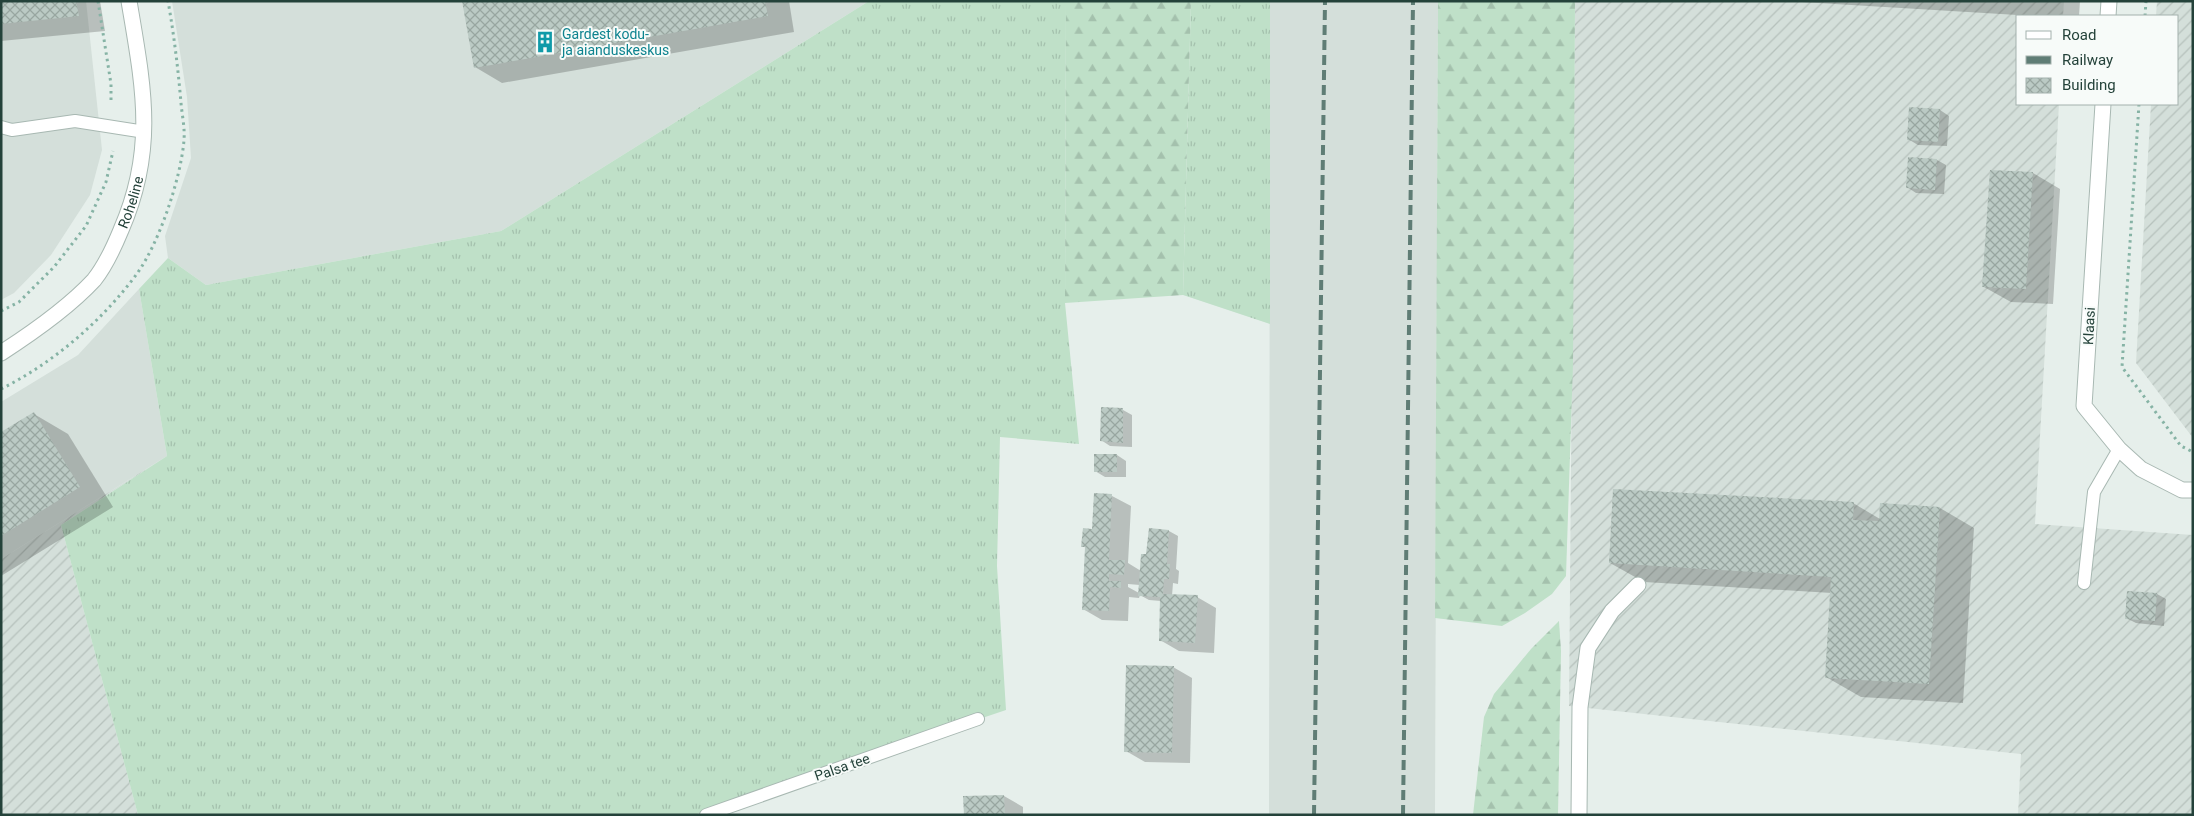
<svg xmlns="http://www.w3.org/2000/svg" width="2194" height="816" viewBox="0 0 2194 816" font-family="Roboto,sans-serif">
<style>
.built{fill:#d4dfda}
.industrial{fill:url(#industrial-furrows)}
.grass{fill:url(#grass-tufts)}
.forest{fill:url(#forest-firs)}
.shadow{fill:#0003;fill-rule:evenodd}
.building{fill:url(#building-cross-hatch)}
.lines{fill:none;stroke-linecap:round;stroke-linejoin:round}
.service-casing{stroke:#a8b8b2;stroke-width:14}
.minor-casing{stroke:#a8b8b2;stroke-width:17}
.path{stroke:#86b3a5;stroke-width:3;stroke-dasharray:2.5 4;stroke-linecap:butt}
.service{stroke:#fff;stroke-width:12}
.minor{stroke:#fff;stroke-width:15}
.rail{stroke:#5f7d75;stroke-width:4;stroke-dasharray:10 5;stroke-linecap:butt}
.labels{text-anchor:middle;stroke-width:4;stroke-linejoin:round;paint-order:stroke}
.culture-label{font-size:14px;fill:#0d838f;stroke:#f7fbf9;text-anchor:start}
.street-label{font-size:14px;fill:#24423a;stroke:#f7fbf9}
</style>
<defs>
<pattern id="industrial-furrows" width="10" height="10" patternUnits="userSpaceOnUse" patternTransform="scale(1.25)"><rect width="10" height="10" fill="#d4dfda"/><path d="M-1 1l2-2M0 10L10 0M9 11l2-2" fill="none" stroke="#b6c1bc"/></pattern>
<pattern id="grass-tufts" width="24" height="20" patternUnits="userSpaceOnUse" patternTransform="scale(1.25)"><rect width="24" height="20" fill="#bfe0c8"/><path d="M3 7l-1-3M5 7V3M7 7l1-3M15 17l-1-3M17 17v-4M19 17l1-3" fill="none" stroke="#a4c1ad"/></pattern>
<pattern id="forest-firs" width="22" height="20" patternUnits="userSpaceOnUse" patternTransform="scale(1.25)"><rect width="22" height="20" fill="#bfe0c8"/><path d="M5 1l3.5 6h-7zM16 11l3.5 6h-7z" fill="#a4c1ad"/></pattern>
<pattern id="building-cross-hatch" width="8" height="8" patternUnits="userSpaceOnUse" patternTransform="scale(1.25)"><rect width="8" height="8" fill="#bbcac4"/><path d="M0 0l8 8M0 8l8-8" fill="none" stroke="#98a6a0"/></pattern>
</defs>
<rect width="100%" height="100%" fill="#e6efeb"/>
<g class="built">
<polygon points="1,1 86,1 102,150 90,195 51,255 14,293 1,300"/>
<polygon points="172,1 869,1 501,231 206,285 168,258 165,236 191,158 187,97"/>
<polygon points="1270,1 1438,1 1435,815 1269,815"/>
<polygon points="139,289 167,456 1,559 1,402 78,355"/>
</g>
<g class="industrial">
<polygon points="1575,1 2064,1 2063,16 2018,16 2018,104 2059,104 2035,524 2193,535 2193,815 2018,815 2021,754 1569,706"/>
<polygon points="2157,1 2193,1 2193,438 2136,363 2151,104 2178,104 2178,16 2156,16"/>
<polygon points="167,456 61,525 138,815 1,815 1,559"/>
</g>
<g class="grass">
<polygon points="869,1 1066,1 1065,303 1079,444 1000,437 997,566 1006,710 694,815 138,815 61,525 167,456 139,289 168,258 206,285 501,231"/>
<polygon points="1191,1 1270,1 1270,324 1183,295"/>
</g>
<g class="forest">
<polygon points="1066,1 1191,1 1183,295 1065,303"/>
<polygon points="1438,1 1575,1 1573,364 1566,576 1552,594 1525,613 1502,626 1435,618"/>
<polygon points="1559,621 1561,651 1558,815 1473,815 1484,717 1494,694 1531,649"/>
</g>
<g class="shadow">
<polygon points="1,1 100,1 105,31 1,41"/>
<polygon points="463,1 789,1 794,32 502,83 475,67"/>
<polygon points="1785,1 1784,1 2080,1 2079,16 2035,16"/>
<polygon points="1940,110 1949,116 1947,146 1918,145 1908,139"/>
<polygon points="1909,158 1937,160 1946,165 1944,194 1916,193 1907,187"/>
<polygon points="2033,173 2060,189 2053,304 2011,302 1984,287"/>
<polygon points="1123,410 1132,415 1132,447 1110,446 1101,440"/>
<polygon points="34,414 68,434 113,507 1,576 1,434"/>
<polygon points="1117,455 1126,461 1126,477 1105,477 1095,471"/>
<path d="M 1095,495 L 1112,496 L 1131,506 L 1128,563 L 1141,571 L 1147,556 L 1150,529 L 1169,531 L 1178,536 L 1176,569 L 1179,571 L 1178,584 L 1173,583 L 1172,596 L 1197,597 L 1216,608 L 1214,653 L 1179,651 L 1160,640 L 1161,601 L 1149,600 L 1140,595 L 1139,598 L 1129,597 L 1128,621 L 1102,620 L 1083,609 L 1086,548 L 1083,546 L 1093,530 ZM 1128,584 L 1140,585 L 1139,593 L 1128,587 Z"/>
<polygon points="1853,503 1880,519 1881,505 1940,508 1974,528 1963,703 1861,697 1826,677 1832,593 1644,582 1610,563"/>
<polygon points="2128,592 2157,594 2166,599 2164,626 2136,623 2126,618"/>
<polygon points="1173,667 1192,678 1190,763 1145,762 1126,751"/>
<polygon points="1004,796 1023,807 1023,815 965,815"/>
</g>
<g class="building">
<polygon points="1,1 76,1 79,16 1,24"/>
<polygon points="462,1 765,1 768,16 474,68"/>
<polygon points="1909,107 1940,109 1938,142 1907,140"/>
<polygon points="1908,157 1937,159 1935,190 1906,188"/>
<polygon points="1990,170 2033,172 2026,289 1982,287"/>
<polygon points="1101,407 1123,408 1123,443 1100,441"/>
<polygon points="34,412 80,487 1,536 1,432"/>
<rect x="1094" y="454" width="23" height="18"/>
<polygon points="1613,489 1854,502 1853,520 1879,521 1880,503 1940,507 1929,684 1825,678 1831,577 1609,563"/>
<polygon points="1094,493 1112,494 1109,560 1125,560 1124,575 1109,574 1109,581 1121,581 1121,588 1110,587 1109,611 1082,610 1085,547 1081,547 1083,528 1092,529"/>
<polygon points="1149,528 1169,530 1167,564 1170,564 1169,579 1164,579 1163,594 1198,595 1195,643 1159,641 1160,597 1138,596 1141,554 1146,554"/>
<polygon points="2127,591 2157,593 2155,621 2125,619"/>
<polygon points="1126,665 1174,666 1172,753 1124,752"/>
<polygon points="1004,795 1005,815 964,815 963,796"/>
</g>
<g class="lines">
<g class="service-casing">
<g id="service">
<polyline points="1,127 12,130 75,121 145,132"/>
<polyline points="2084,583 2094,492 2119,449"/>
<polyline points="706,815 978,719"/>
</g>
</g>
<g class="minor-casing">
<g id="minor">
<polyline points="2108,16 2109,1"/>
<polyline points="2103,104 2084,406 2119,449 2141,469 2182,490 2193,490"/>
<path id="s1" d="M 1,353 C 32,333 69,307 94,280 C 106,265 114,247 121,230 C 157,148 143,85 129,1"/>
<polyline points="1579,815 1580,707 1588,648 1612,611 1638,585"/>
</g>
</g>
<g class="path">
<polyline points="98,1 111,84 111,104"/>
<polyline points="2145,16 2146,1"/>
<polyline points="2139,104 2122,367 2181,446 2193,452"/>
<polyline points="1,311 19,302 54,267 86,226 106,182 113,151"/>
<path d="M 1,389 C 53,363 101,322 136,275 C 159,244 181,178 184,140 C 185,128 182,115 181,103 C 178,68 174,35 168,1"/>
</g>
<use href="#service" class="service"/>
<use href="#minor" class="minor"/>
<g class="rail">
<polyline points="1314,815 1325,1"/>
<polyline points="1403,815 1413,1"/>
</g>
</g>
<defs>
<g id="building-bare" transform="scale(1.725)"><path d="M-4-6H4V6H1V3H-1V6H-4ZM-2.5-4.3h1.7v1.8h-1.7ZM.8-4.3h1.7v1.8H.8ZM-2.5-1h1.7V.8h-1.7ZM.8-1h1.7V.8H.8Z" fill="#0f9aa8" stroke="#f7fbf9" stroke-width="2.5" paint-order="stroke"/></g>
</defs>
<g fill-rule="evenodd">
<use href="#building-bare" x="545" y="42"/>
</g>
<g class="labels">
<g class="culture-label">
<text x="562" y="39">Gardest kodu-<tspan x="562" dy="16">ja aianduskeskus</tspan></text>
</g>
<g class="street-label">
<text dy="5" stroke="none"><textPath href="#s1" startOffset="205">Roheline</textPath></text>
<text transform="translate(2089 326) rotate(-87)" y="5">Klaasi</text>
<text transform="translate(842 767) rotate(-19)" y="5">Palsa tee</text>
</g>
</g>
<rect width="2194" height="816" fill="none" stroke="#24423a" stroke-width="5"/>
<rect x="2016" y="15" width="162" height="90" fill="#f7fbf9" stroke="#a3b1ad"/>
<rect x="2026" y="31" width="25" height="8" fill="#ffffff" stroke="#a3b1ad"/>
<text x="2062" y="40" font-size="15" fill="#24423a">Road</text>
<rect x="2026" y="56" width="25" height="8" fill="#5f7d75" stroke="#a3b1ad"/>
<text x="2062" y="65" font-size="15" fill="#24423a">Railway</text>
<rect x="2026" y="78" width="25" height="15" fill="url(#building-cross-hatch)" stroke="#a3b1ad"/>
<text x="2062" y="90" font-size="15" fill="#24423a">Building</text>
</svg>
